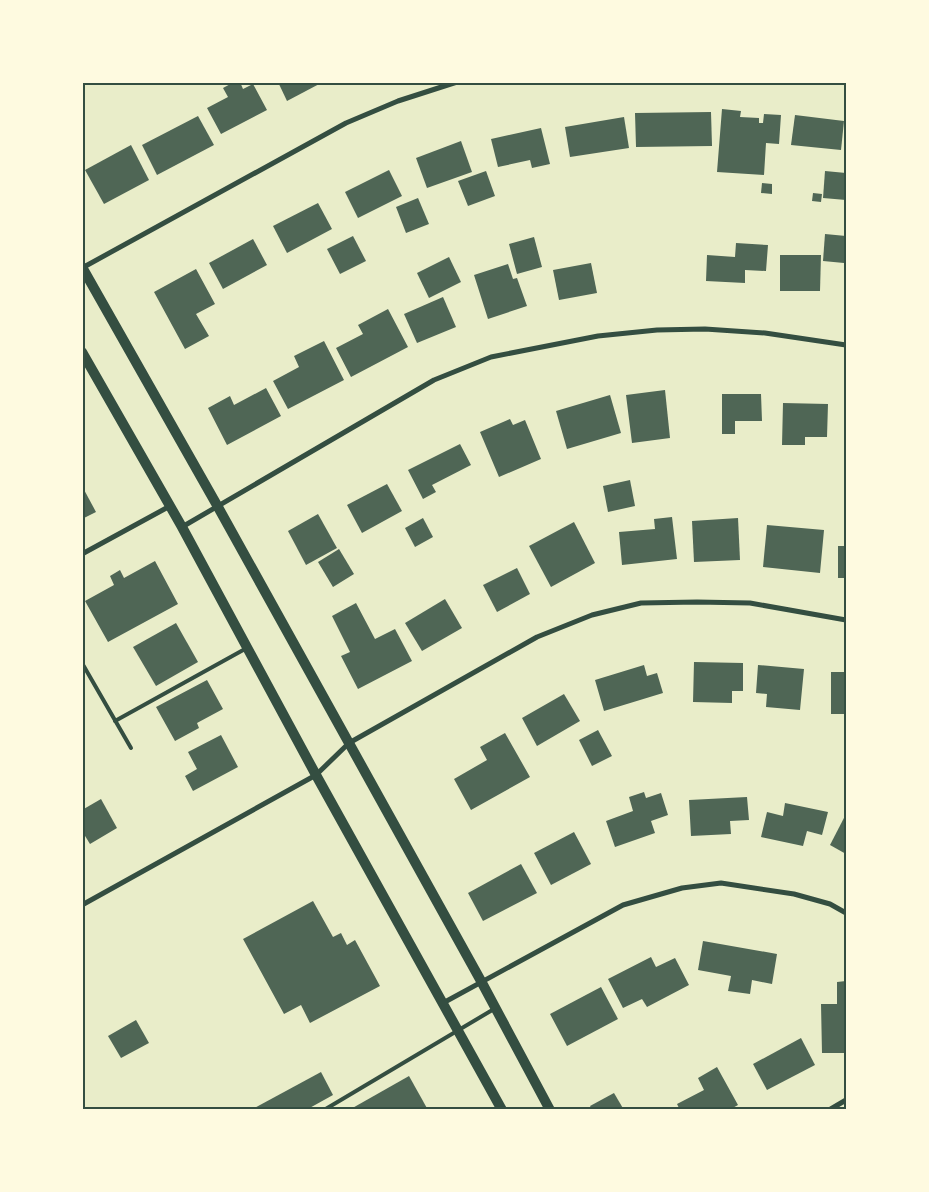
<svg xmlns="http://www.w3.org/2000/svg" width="929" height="1192" viewBox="0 0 929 1192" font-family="'Noto Sans',sans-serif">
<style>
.building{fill:#4f6655}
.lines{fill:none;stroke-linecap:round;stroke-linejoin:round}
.service{stroke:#344e41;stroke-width:4}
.minor{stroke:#344e41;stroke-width:5}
.secondary{stroke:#344e41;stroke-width:10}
.neatline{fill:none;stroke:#344e41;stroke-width:2}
</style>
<rect width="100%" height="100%" fill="#e9edc9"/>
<g class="building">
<polygon points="234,82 240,82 243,89 253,84 267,110 221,134 207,108 228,97 223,88"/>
<polygon points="278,82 323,82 287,101"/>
<polygon points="722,109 741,111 740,117 759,118 759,123 763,123 764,114 781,115 779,144 766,143 764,175 717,172"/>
<polygon points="711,112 712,146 636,147 635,113"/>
<polygon points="795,115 844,121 841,150 791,145"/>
<polygon points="198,116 214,145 157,175 142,145"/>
<polygon points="624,117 629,148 570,157 565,127"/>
<polygon points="541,128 550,164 532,168 530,160 498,167 491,139"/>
<polygon points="461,141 472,172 427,188 416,158"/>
<polygon points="131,145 149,180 104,204 85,170"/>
<polygon points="389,170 402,196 358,218 345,192"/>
<polygon points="486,171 495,196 468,206 458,181"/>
<polygon points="825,171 846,173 846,200 823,198"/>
<polygon points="762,183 772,184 772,194 761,193"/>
<polygon points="813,193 822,194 821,202 812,201"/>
<polygon points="418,198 429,224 406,233 396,207"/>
<polygon points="318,203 332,229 287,253 273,226"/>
<polygon points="825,234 846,236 844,263 823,261"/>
<polygon points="353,236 366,261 340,274 327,249"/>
<polygon points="534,237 542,267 517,274 509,244"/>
<polygon points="253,239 267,265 223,289 209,263"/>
<polygon points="736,243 768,245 766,271 745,270 745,283 706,281 707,255 735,257"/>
<polygon points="780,255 821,255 820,291 780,291"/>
<polygon points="449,257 461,282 429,298 417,273"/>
<polygon points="591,263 597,293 559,300 553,270"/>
<polygon points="508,264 513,279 517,278 527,306 488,319 474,275"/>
<polygon points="196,269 215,304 196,314 209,336 185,349 154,292"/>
<polygon points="443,297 456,327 417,343 404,314"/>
<polygon points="388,309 408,347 351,377 336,348 363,334 358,325"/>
<polygon points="324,341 344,380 288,409 273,381 299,367 294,356"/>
<polygon points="266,388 281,416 227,445 208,408 230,396 234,405"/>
<polygon points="665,390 670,438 632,443 626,395"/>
<polygon points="722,394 761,394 762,421 735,421 735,434 722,434"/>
<polygon points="610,395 621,433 567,449 556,411"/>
<polygon points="783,403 828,404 827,437 805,437 805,445 782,445"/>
<polygon points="510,419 513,425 525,420 541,459 499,477 480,432"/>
<polygon points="460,444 471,465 432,485 436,492 423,499 408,470"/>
<polygon points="630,480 635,506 608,512 603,486"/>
<polygon points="387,484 402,511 362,533 347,505"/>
<polygon points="82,486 96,512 82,519"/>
<polygon points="318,514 337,548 306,565 288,531"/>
<polygon points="672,517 677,559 622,565 619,532 655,529 654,519"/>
<polygon points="423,518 433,537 415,547 405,528"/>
<polygon points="738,518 740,560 694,562 692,521"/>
<polygon points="574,522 595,563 551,587 529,546"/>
<polygon points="767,525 824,530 820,573 763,567"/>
<rect x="838" y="546" width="8" height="32"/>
<polygon points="339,549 354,574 333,587 318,562"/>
<polygon points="155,561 178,604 108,642 85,601 114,585 110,576 120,570 124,578"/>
<polygon points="517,568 530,594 497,612 483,585"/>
<polygon points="445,599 462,628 422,651 405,623"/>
<polygon points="356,603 375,639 395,629 412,661 358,689 341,656 350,652 332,616"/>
<polygon points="176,623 198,662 156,686 133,647"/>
<polygon points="694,662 743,663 743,691 732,691 732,703 693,702"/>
<polygon points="644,665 647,676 657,673 663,693 604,711 595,680"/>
<polygon points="758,665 804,669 800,710 766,707 767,694 756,693"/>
<rect x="831" y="672" width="15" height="42"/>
<polygon points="207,680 223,709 197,723 199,728 175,741 156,707"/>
<polygon points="564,694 580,721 537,746 522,718"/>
<polygon points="598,730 612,756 592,766 579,740"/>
<polygon points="505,733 530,777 471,810 454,779 487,760 480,747"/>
<polygon points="221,735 238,767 193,791 185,776 197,769 188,752"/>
<polygon points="644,792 646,798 661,793 668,815 651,821 655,833 615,847 606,821 633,811 629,797"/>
<polygon points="747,797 749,820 730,821 731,834 691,836 689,800"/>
<polygon points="101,799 117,828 90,844 82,831 82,810"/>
<polygon points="785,803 828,812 822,835 807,831 803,846 761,837 767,812 783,816"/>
<polygon points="846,814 846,854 830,845"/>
<polygon points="574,832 591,864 551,885 534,853"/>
<polygon points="521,864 537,893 483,921 468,893"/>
<polygon points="313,901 333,937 341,933 347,945 355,940 380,986 310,1023 301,1005 284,1014 243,939"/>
<polygon points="703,941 777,954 772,984 752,980 750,994 728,991 731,976 698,970"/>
<polygon points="651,957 656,967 675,958 689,985 647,1007 642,999 623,1008 608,979"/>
<polygon points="846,981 846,1053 822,1053 821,1004 837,1004 837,982"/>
<polygon points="601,987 618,1019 567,1046 550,1014"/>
<polygon points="136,1020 149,1043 121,1058 108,1036"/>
<polygon points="801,1038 815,1065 767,1090 753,1064"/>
<polygon points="717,1067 738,1105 729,1110 680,1110 677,1104 704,1090 698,1078"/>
<polygon points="321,1072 333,1095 306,1110 251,1110"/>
<polygon points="409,1076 428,1110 349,1110"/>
<polygon points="614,1093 624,1110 592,1110 590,1106"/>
</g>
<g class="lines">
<g class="service">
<polyline points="82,663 131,748"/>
<polyline points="115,721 245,649"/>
<polyline points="324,1110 494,1009"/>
</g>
<g class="minor">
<polyline points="82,268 346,123 398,101 457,82"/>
<polyline points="182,527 434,380 491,357 598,336 657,330 705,329 765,333 846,345"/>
<polyline points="82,554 170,506"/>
<polyline points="82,905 316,775 349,743 537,637 592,615 641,603 697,602 750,603 846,620"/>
<polyline points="443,1003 623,905 682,888 721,883 794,894 830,904 846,913"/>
<polyline points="829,1110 846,1100"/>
</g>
<g class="secondary">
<polyline points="82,267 218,507 481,981 550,1110"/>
<polyline points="82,352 182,527 316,775 502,1110"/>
</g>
</g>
<rect width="929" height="1192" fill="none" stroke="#fefae0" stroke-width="168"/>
<rect x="84" y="84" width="761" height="1024" class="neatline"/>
</svg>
